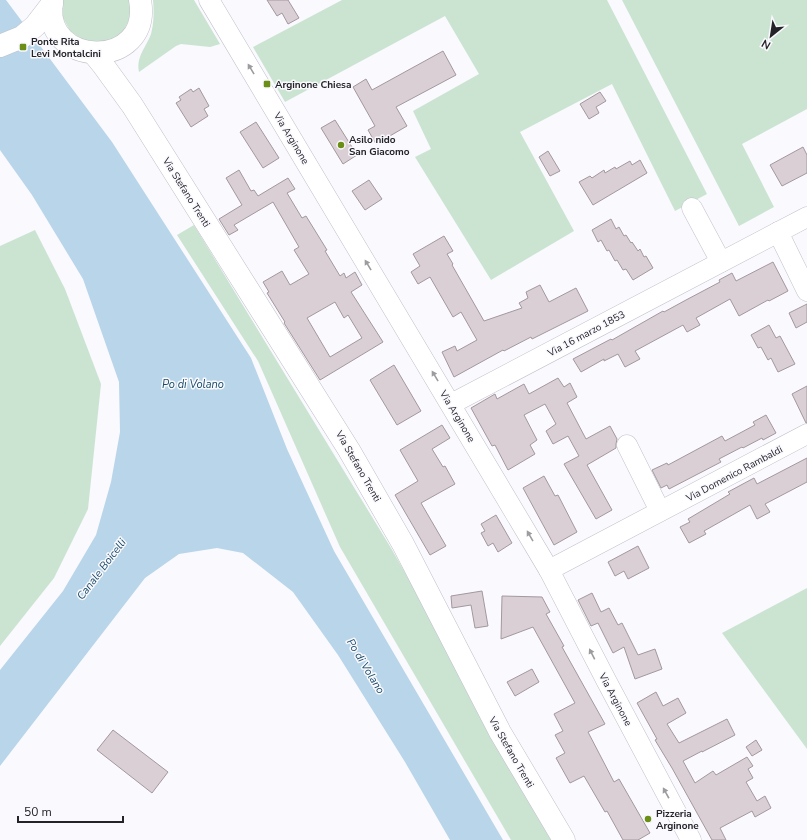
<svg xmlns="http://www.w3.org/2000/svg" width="807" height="840" viewBox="0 0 807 840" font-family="'Nunito Sans',sans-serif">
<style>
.green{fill:#cbe4d1}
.water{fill:#b8d5e9}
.building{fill:#dacfd5;stroke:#a2989e;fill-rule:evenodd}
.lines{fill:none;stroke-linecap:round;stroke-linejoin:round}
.minor-casing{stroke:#c0c0cb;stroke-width:21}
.major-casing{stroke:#c0c0cb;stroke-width:23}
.minor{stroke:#fff;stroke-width:20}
.major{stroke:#fff;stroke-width:22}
.oneway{fill:#9c9c9e}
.poi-dot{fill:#6b8e16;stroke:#f9f9fe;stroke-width:1.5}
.labels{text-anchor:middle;stroke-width:3;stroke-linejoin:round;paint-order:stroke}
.poi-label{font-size:10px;font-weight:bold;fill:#242428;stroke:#f9f9fe;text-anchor:start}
.street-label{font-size:10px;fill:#242428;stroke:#f9f9fe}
.water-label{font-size:11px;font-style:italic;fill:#194b68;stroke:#f9f9fe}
</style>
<rect width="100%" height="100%" fill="#f9f9fe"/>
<g class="green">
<polygon points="63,0 130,0 130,19 122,33 110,41 86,42 70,31 63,18"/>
<path d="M 153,0 L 194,0 L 220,44 L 210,47 L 181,44 L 176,46 L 139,72 C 136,56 146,48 151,34 C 154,23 154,12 153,0 Z"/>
<polygon points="342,0 607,0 707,194 675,211 612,84 520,132 574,231 491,280 415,157 431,149 413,111 479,74 445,16 285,102 253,47"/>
<polygon points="622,0 807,0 807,109 742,144 774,207 739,226"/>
<polygon points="194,225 391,548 557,840 511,840 340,547 258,361 177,235"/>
<polygon points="35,230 65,289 101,384 88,509 54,578 0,646 0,246"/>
<polygon points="807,588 807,749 722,633"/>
</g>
<polygon class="water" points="0,0 6,0 112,142 251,358 287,449 334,551 503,840 450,840 405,762 338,655 293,592 243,553 217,548 179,554 145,578 0,766 0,670 63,591 96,535 111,482 120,432 119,382 83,279 32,195 0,150"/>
<g class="building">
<polygon points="267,0 288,0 299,18 288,24 282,13 277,16"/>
<polygon points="443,51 456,75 396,107 407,126 376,144 368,130 375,126 353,87 366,79 372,90"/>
<polygon points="199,88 209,106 204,109 208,116 191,127 176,103 181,100 179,97 191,89 193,92"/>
<polygon points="600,92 606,101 596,107 599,113 589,119 580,104"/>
<polygon points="335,120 357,155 343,164 321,128"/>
<polygon points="256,122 279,158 263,168 240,132"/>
<polygon points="803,147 807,155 807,173 782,186 770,165"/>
<polygon points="548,151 560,171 550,176 539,157"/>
<polygon points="640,160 647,173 593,205 579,182 590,176 592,178 604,170 605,173 615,167 616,169 630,161 632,165"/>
<path d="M 239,170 L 251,191 L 254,190 L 258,196 L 288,178 L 295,189 L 287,193 L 302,218 L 306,216 L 327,250 L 325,251 L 340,276 L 344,273 L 346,278 L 355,272 L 362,285 L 351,292 L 383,342 L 320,380 L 284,323 L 285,322 L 267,293 L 269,292 L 263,282 L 282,271 L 290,285 L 309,274 L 294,250 L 299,247 L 273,202 L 234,225 L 238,230 L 229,235 L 219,219 L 242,205 L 226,178 ZM 335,302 L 344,318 L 348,315 L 362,338 L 330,357 L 307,318 Z"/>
<polygon points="369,180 382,199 365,210 352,191"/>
<polygon points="611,219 616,229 619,227 624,236 626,235 631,243 632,242 638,251 640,249 644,257 646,256 653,268 633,280 626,269 623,270 617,260 615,261 609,250 607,251 601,240 598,242 592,230"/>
<polygon points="444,236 453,251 447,254 453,264 452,265 484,321 522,308 519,303 528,298 526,292 540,285 549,302 576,288 588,311 532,339 531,337 504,351 503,350 454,377 442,352 455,346 457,351 477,340 461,312 453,317 430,277 418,284 411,272 420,266 413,254"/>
<polygon points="773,262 788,291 769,301 768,300 739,316 730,299 696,318 700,325 687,332 683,325 635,351 640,359 625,367 618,354 604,361 604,359 581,372 573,359 611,339 612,340 663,311 664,312 686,300 720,282 719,280 732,273 736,281"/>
<polygon points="807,304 807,322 796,328 789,313"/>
<polygon points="769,325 776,338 780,336 795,364 778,372 771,358 768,360 761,347 758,348 751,335"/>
<polygon points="394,365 421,411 397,425 370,380"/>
<polygon points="558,378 564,387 570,383 577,397 567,403 586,439 610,426 617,439 616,444 616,448 587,465 612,510 596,519 564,464 579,456 568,436 553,444 546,431 556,424 545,404 524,415 537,440 530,445 535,454 508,470 495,445 492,446 471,408 495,394 497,399 524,384 529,394"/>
<polygon points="807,386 807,423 806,423 792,394"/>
<polygon points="766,415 776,433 763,440 762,438 743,448 742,447 719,459 721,462 669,489 667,485 661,488 652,470 667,463 668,465 722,436 725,441 755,425 753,422"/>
<polygon points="442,425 450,438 432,449 443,467 445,466 455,484 421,503 446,546 430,555 395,495 418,481 400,450"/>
<polygon points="807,458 807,482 765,504 770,512 757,519 750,505 704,531 706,534 689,543 680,527 690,522 688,519 730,494 728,492 754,478 757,484"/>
<polygon points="544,476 555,496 558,495 577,532 554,545 523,488"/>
<polygon points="496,515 512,543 498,552 493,543 488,546 481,533 485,531 481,524"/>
<polygon points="638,546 649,568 628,579 624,571 615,576 608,562"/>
<polygon points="482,591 488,626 475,628 471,605 452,608 451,596"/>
<polygon points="592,593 601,612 609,608 618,625 622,623 638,655 655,649 662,669 635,679 624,647 613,653 598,623 591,626 578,600"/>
<polygon points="502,596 542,597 550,612 546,614 564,646 562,647 605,724 588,732 614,782 619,779 650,833 638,840 623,840 607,811 605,812 584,776 570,783 556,758 565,753 555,735 563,731 554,714 575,703 533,627 501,639"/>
<polygon points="532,669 539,682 515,696 507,682"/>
<polygon points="656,692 663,706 678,698 686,713 667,724 679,743 727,719 735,735 702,752 702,751 683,761 695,783 713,771 716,775 747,757 753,766 748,769 753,778 746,782 757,801 765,796 771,808 755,817 752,811 720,828 726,840 712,840 672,768 655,740 657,739 637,703"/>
<polygon points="113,730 168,772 152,793 97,750"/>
<polygon points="756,740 762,750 752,756 746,747"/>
</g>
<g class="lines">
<g class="minor-casing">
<g id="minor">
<polyline points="209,0 549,570 607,682 691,840"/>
<polyline points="692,208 721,262"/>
<polyline points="778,232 807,291"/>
<polyline points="451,404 807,217"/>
<polyline points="627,445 660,511"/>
<polyline points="549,570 807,434"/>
</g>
</g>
<g class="major-casing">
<g id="major">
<path d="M 52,0 C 40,69 153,71 140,0"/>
<polyline points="0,46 22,37 35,26 52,4"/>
<polyline points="94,54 103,65 132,105 349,450 403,544 500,732 564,840"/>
</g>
</g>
<use href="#minor" class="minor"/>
<use href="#major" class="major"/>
</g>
<defs><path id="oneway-solid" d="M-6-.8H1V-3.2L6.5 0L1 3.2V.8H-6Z"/></defs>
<g class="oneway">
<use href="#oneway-solid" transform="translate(251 69) rotate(-121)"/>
<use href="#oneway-solid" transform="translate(368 265) rotate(-121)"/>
<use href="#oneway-solid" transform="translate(435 376) rotate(-121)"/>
<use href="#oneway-solid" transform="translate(530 536) rotate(-120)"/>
<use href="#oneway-solid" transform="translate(592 654) rotate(-117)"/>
<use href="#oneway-solid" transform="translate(666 793) rotate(-119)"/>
</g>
<g class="poi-dot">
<rect x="19" y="43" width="8" height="8" rx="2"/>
<rect x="263" y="80" width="8" height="8" rx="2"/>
<circle cx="341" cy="145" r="4"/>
<circle cx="648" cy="819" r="4"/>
</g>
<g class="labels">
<g class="poi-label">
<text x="31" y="45">Ponte Rita<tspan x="31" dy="12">Levi Montalcini</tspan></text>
<text x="275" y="88">Arginone Chiesa</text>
<text x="349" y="143">Asilo nido<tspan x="349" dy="12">San Giacomo</tspan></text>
<text x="656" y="817">Pizzeria<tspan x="656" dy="12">Arginone</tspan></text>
</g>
<g class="street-label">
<text transform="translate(292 138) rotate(59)" y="4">Via Arginone</text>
<text transform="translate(187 192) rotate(58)" y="4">Via Stefano Trenti</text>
<text transform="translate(586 333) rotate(-28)" y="4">Via 16 marzo 1853</text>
<text transform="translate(458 416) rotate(59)" y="4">Via Arginone</text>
<text transform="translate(359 466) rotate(60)" y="4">Via Stefano Trenti</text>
<text transform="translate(734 473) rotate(-28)" y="4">Via Domenico Rambaldi</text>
<text transform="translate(616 699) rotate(62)" y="4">Via Arginone</text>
<text transform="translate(512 752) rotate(60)" y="4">Via Stefano Trenti</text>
</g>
<g class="water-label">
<text x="193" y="388">Po di Volano</text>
<text transform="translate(101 569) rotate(-53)" y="4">Canale Boicelli</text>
<text transform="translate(366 666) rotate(59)" y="4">Po di Volano</text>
</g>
</g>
<g transform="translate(771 36) rotate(210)" stroke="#f9f9fe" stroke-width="3" paint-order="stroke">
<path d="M0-3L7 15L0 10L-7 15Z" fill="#242428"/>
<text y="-6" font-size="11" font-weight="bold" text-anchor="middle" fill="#242428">N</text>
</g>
<path d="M18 816v6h105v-6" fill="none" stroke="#242428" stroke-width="2"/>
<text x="24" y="816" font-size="12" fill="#242428" stroke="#f9f9fe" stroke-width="3" paint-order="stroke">50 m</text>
</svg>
